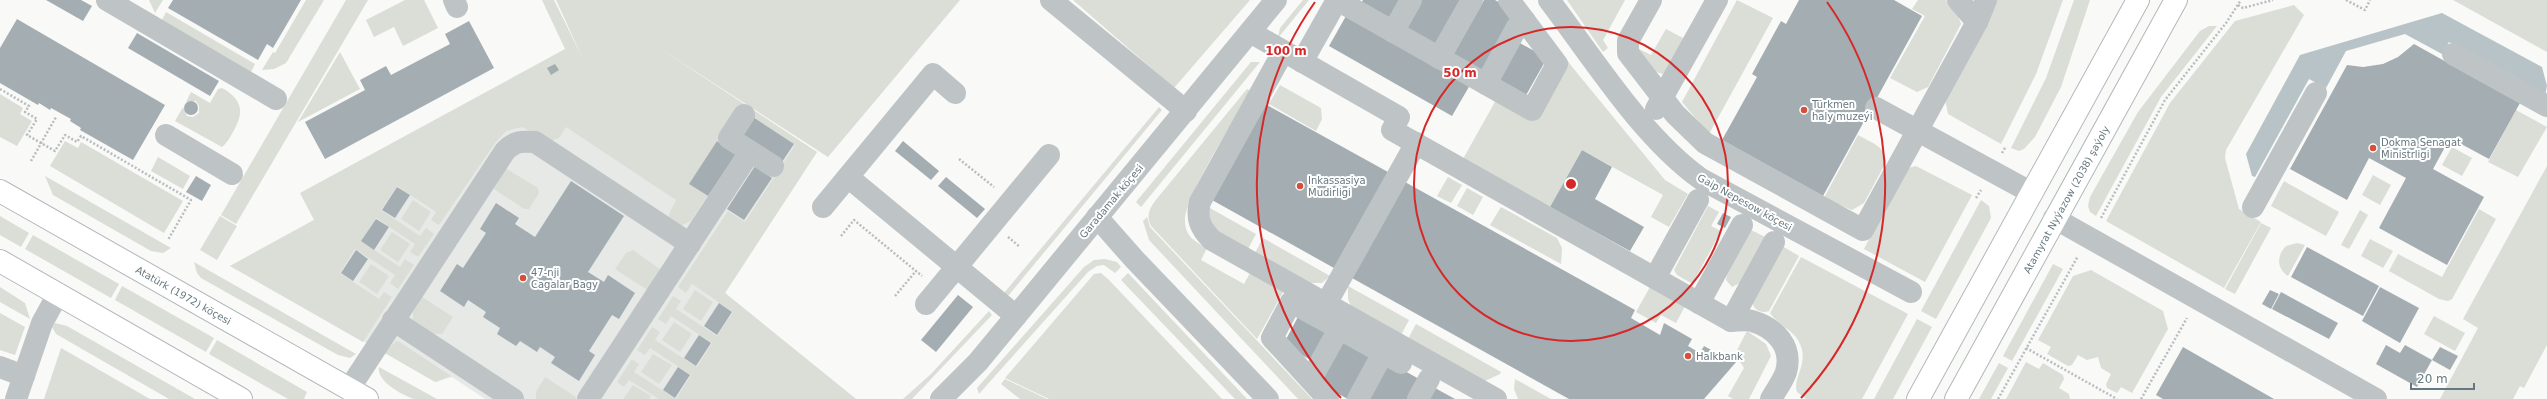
<svg xmlns="http://www.w3.org/2000/svg" width="2547" height="399" viewBox="0 0 2547 399" font-family="'DejaVu Sans',sans-serif">
<style>
.built{fill:#e7e9e7}
.green{fill:#daded7}
.water{fill:#b7c3c6}
.building{fill:#a4aeb2}
.lines{fill:none;stroke-linecap:round;stroke-linejoin:round}
.major-casing{stroke:#b2b8bb;stroke-width:24}
.path{stroke:#b9bdbf;stroke-width:2.5;stroke-dasharray:2 2;stroke-linecap:butt}
.minor{stroke:#bec4c6;stroke-width:22}
.major{stroke:#fff;stroke-width:22}
.ring{fill:none;stroke:#d62828;stroke-width:2}
.poi-dot{fill:#d4503d;stroke:#fff;stroke-width:1.5}
.labels{text-anchor:middle;stroke-width:4;stroke-linejoin:round;paint-order:stroke}
.poi-label{font-size:10px;fill:#66787f;stroke:#fff;text-anchor:start}
.street-label{font-size:10px;fill:#66787f;stroke:#fff}
.centre{fill:#d62828;stroke:#fff;stroke-width:2}
.ring-label{font-size:12px;text-anchor:middle;font-weight:bold;fill:#d62828;stroke:#fff;stroke-width:4;stroke-linejoin:round;paint-order:stroke}
</style>
<rect width="100%" height="100%" fill="#f9f9f7"/>
<polygon class="built" points="645,39 817,152 725,293 856,399 485,399 452,377 436,382 230,266"/>
<g class="green">
<polygon points="149,0 163,0 155,13"/>
<polygon points="306,0 324,0 286,63 274,69 262,70 273,52 275,53"/>
<polygon points="346,0 368,0 236,224 221,215"/>
<polygon points="405,0 424,0 438,28 403,46 394,27 374,37 366,20"/>
<polygon points="542,0 554,0 583,59 556,0 960,0 828,157 653,44 817,152 725,293 856,399 659,399 629,380 624,387 617,382 632,359 639,364 634,372 676,399 691,375 650,348 645,355 637,350 652,327 660,332 655,340 697,367 712,343 671,316 666,324 658,319 673,296 681,301 676,309 717,336 733,312 692,284 686,293 678,287 728,211 745,222 795,145 739,107 689,184 707,196 691,221 680,226 670,220 669,214 676,200 566,127 559,138 551,141 522,127 506,131 495,143 439,225 431,220 436,212 397,186 381,210 420,236 426,228 434,234 418,257 410,252 415,244 376,218 361,241 400,267 405,259 414,265 398,289 390,283 395,275 355,249 340,273 379,299 384,292 392,297 363,342 230,266 314,220 300,193 565,49"/>
<polygon points="1073,0 1250,0 1174,88"/>
<polygon points="1303,0 1309,0 1278,38 1280,28"/>
<polygon points="1523,0 1573,68 1665,180 1688,194 1669,227 1651,217 1663,195 1582,150 1550,207 1463,159 1496,100 1538,122 1534,120 1564,64"/>
<polygon points="1567,0 1625,0 1603,40 1608,48 1603,52"/>
<polygon points="1737,0 1773,18 1709,134 1682,102"/>
<polygon points="1918,0 1946,0 1958,16 1961,24 1928,87 1917,92 1890,78 1925,16 1912,9"/>
<polygon points="1997,0 2063,0 2036,74 2001,144 1948,114 1945,99"/>
<polygon points="2074,0 2090,0 2061,87 2035,137 2024,149 2019,151 2011,148 2046,78"/>
<polygon points="2453,0 2547,0 2547,52"/>
<polygon points="2294,5 2304,15 2226,150 2225,158 2239,209 2261,222 2224,288 2106,221 2170,103 2235,21"/>
<polygon points="166,12 255,64 251,72 162,20"/>
<polygon points="2209,26 2217,26 2161,97 2096,216 2090,212 2088,206 2090,197 2138,112 2200,31"/>
<polygon points="1666,29 1685,39 1663,74 1656,72 1637,48 1651,55"/>
<polygon points="340,52 360,89 298,122"/>
<polygon points="1251,62 1260,62 1141,207 1136,202"/>
<polygon points="1280,85 1321,108 1322,119 1316,131 1269,104"/>
<path d="M 222,88 C 242,99 245,112 233,132 C 230,137 227,143 222,147 L 175,121 L 183,107 L 187,116 L 193,117 L 199,113 L 199,106 L 196,101 L 186,102 L 191,92 L 210,103 L 218,89 Z"/>
<path d="M 1247,89 L 1251,91 C 1237,116 1184,197 1185,221 C 1185,236 1195,242 1207,248 L 1201,260 L 1244,284 L 1250,273 L 1283,292 L 1257,339 L 1151,226 C 1146,217 1149,209 1155,201 Z"/>
<polygon points="0,94 23,108 20,114 32,121 17,146 0,137"/>
<polygon points="1159,107 1162,110 1008,296 1004,293"/>
<polygon points="2516,110 2547,127 2518,177 2488,162"/>
<path d="M 1858,135 C 1870,142 1886,146 1886,162 L 1864,203 L 1852,210 L 1824,198 Z"/>
<polygon points="65,141 78,148 81,142 183,201 164,233 50,166"/>
<polygon points="2452,147 2472,158 2462,176 2442,165"/>
<polygon points="158,157 190,176 183,189 151,171"/>
<polygon points="1916,166 1972,195 1925,282 1864,249 1905,171 1908,168"/>
<polygon points="2547,166 2547,345 2524,388 2520,386 2513,399 2440,399 2478,328 2463,319"/>
<polygon points="505,168 538,188 539,193 529,209 524,209 494,189"/>
<polygon points="2373,175 2391,185 2380,205 2362,195"/>
<polygon points="45,176 171,248 163,253 151,251 53,195"/>
<polygon points="1448,177 1462,185 1451,203 1437,196"/>
<polygon points="2284,181 2339,212 2326,236 2271,206"/>
<polygon points="1467,188 1483,197 1473,215 1457,206"/>
<polygon points="413,200 431,212 419,231 401,219"/>
<polygon points="1981,200 1989,206 1991,218 1936,319 1921,311"/>
<polygon points="1708,206 1719,212 1711,226 1721,231 1694,281 1691,283 1677,275 1674,270"/>
<polygon points="1208,207 1256,234 1248,249 1216,231 1208,222"/>
<polygon points="1501,207 1557,238 1562,248 1561,264 1490,225"/>
<polygon points="2479,209 2496,219 2452,299 2448,301 2439,299 2389,271 2398,254 2442,277"/>
<polygon points="2360,210 2368,215 2349,249 2341,245"/>
<polygon points="0,216 29,233 21,247 0,235"/>
<polygon points="220,216 237,226 217,260 200,250"/>
<polygon points="1147,217 1150,227 1312,399 1298,399 1149,240 1143,221"/>
<polygon points="2261,223 2271,228 2235,294 2225,289"/>
<polygon points="1751,230 1765,237 1740,283 1732,287 1726,280 1727,275"/>
<polygon points="392,232 410,244 398,262 380,250"/>
<polygon points="33,235 119,284 111,298 25,249"/>
<polygon points="1263,238 1330,276 1322,283 1309,283 1255,253"/>
<polygon points="2370,239 2393,251 2383,268 2361,256"/>
<path d="M 2297,243 L 2305,245 L 2288,276 C 2276,268 2277,255 2286,246 Z"/>
<path d="M 1782,246 L 1799,256 L 1769,311 C 1761,314 1754,310 1752,302 Z"/>
<polygon points="633,250 661,270 649,291 615,269 626,253"/>
<path d="M 1801,257 L 1908,314 L 1862,399 L 1806,399 L 1797,392 C 1792,379 1809,364 1800,344 C 1794,330 1778,325 1770,313 Z"/>
<polygon points="1105,259 1117,262 1121,267 1115,273 1104,265 1097,266 1088,272 979,394 977,388 1084,267 1094,260"/>
<polygon points="194,262 356,354 350,358 338,355 201,278 197,273"/>
<polygon points="371,264 389,276 377,294 359,282"/>
<polygon points="2053,264 2063,269 2012,361 2003,356"/>
<polygon points="2091,270 2163,311 2168,329 2132,393 2121,387 2117,393 2107,388 2106,384 2111,374 2101,368 2098,357 2087,360 2078,355 2072,365 2068,366 2047,354 2051,347 2038,340 2073,276"/>
<polygon points="1101,273 1109,280 1222,399 1049,399 1005,378 1094,274"/>
<polygon points="1128,273 1247,399 1235,399 1121,280"/>
<polygon points="122,286 214,338 206,352 115,300"/>
<polygon points="1348,286 1409,320 1401,335 1351,306 1348,299"/>
<polygon points="0,287 25,303 30,319 0,302"/>
<polygon points="1650,287 1685,306 1676,323 1661,315 1656,323 1636,312"/>
<polygon points="695,290 713,302 701,321 683,309"/>
<polygon points="422,297 453,317 442,334 434,334 413,320 413,312"/>
<polygon points="989,311 992,315 912,399 903,399 931,374"/>
<polygon points="0,313 25,327 15,355 0,350"/>
<polygon points="2434,316 2465,333 2455,351 2424,334"/>
<polygon points="1917,319 1932,327 1893,399 1874,399"/>
<polygon points="674,322 692,334 680,352 662,340"/>
<polygon points="55,323 67,326 195,399 169,399 56,334 52,327"/>
<polygon points="1416,324 1501,372 1500,374 1485,381 1408,339"/>
<polygon points="1747,331 1766,344 1771,356 1749,399 1733,399 1728,396 1744,368 1735,354"/>
<polygon points="217,340 307,392 304,399 288,399 209,354"/>
<polygon points="396,341 398,341 451,376 435,382 385,353"/>
<polygon points="61,348 150,399 44,399"/>
<polygon points="653,354 672,365 659,384 641,372"/>
<polygon points="2026,362 2039,369 2043,363 2063,375 2064,379 2059,388 2069,394 2070,399 2006,399"/>
<polygon points="1999,363 2008,368 1991,399 1979,399"/>
<path d="M 379,367 L 437,399 C 430,399 421,399 414,399 C 402,395 376,381 379,367 Z"/>
<polygon points="545,377 576,397 575,399 536,399 536,392"/>
<polygon points="1005,379 1047,399 1020,399 1001,384"/>
<polygon points="1515,379 1551,399 1518,399 1514,389"/>
<polygon points="633,385 651,396 649,399 623,399"/>
</g>
<polygon class="water" points="2442,13 2542,67 2547,86 2545,95 2449,42 2442,54 2405,34 2346,51 2326,88 2309,79 2255,177 2252,176 2246,154 2300,55"/>
<g class="building">
<polygon points="46,0 81,0 92,6 83,21"/>
<polygon points="173,0 301,0 273,48 267,44 258,60 168,8"/>
<polygon points="1363,0 1401,0 1389,21 1360,5"/>
<polygon points="1422,0 1460,0 1434,46 1405,30"/>
<polygon points="1484,0 1495,0 1516,12 1482,73 1452,57"/>
<polygon points="1799,0 1894,0 1922,16 1823,196 1722,140 1757,77 1752,74 1781,21 1786,24"/>
<polygon points="1346,16 1470,85 1452,116 1329,46"/>
<polygon points="17,19 165,105 133,160 80,130 81,128 70,121 71,119 51,108 50,110 39,103 38,105 0,83 0,48"/>
<polygon points="469,21 494,68 325,159 305,122 365,90 360,80 386,66 391,75 450,44 445,34"/>
<polygon points="137,33 219,81 210,96 128,48"/>
<polygon points="1518,42 1547,58 1525,97 1497,81"/>
<polygon points="2414,44 2520,103 2489,159 2450,138 2433,169 2484,197 2447,265 2379,228 2406,178 2369,158 2347,200 2290,169 2347,65 2363,67 2383,64 2398,57"/>
<polygon points="555,64 559,70 551,75 547,68"/>
<circle cx="191" cy="108" r="7"/>
<polygon points="1265,104 1388,172 1334,268 1212,200"/>
<polygon points="753,117 794,144 782,162 741,135"/>
<polygon points="717,141 736,154 708,196 689,184"/>
<polygon points="903,141 939,171 931,180 895,151"/>
<polygon points="1582,150 1612,167 1595,199 1644,227 1630,251 1550,207"/>
<polygon points="755,166 772,178 744,220 727,209"/>
<polygon points="196,176 211,185 202,201 186,192"/>
<polygon points="946,177 985,209 977,218 938,186"/>
<polygon points="571,181 624,216 588,272 604,282 608,275 635,293 619,319 612,315 589,351 595,355 579,381 551,363 555,357 540,347 537,352 520,341 516,346 497,334 500,328 483,317 486,312 468,300 464,307 440,291 457,264 463,268 486,233 480,229 496,203 519,218 515,224 535,237"/>
<polygon points="1405,182 1635,310 1631,318 1660,335 1665,320 1664,323 1692,339 1688,346 1700,353 1704,346 1733,362 1737,361 1704,399 1569,399 1352,278"/>
<polygon points="397,187 410,195 395,218 382,210"/>
<polygon points="1723,213 1731,217 1725,228 1717,224"/>
<polygon points="376,219 389,227 374,250 361,241"/>
<polygon points="2307,247 2379,286 2363,316 2291,277"/>
<polygon points="356,250 368,259 353,281 341,273"/>
<polygon points="2380,287 2419,308 2400,343 2362,321"/>
<polygon points="2270,290 2279,294 2271,309 2262,304"/>
<polygon points="2281,292 2338,323 2329,339 2272,309"/>
<polygon points="958,295 973,307 936,352 921,340"/>
<polygon points="719,303 732,312 717,335 704,326"/>
<polygon points="1300,313 1328,329 1311,360 1283,345"/>
<polygon points="699,335 711,343 696,366 684,358"/>
<polygon points="1344,338 1373,354 1348,399 1319,384"/>
<polygon points="2386,345 2400,353 2405,345 2432,360 2417,387 2376,364"/>
<polygon points="2183,347 2274,399 2163,399 2156,395"/>
<polygon points="2440,347 2458,356 2450,370 2432,360"/>
<polygon points="1389,362 1419,379 1408,399 1369,399"/>
<polygon points="678,367 690,375 675,398 663,390"/>
<polygon points="1435,388 1455,399 1429,399"/>
</g>
<g class="lines">
<g class="major-casing">
<g id="major">
<path id="s1" d="M 0,191 L 367,399"/>
<polyline points="0,261 241,399"/>
<polyline points="1918,399 2138,0"/>
<path id="s2" d="M 1956,399 L 2176,0"/>
</g>
</g>
<g class="path">
<polyline points="2346,0 2365,10 2370,0"/>
<polyline points="2238,5 2243,8 2273,0"/>
<polyline points="0,89 29,106 25,112 37,119 27,135 55,151 65,135 77,142 81,136 191,200 168,240"/>
<polyline points="2002,153 2006,146"/>
<polyline points="959,159 994,187"/>
<polyline points="31,161 56,117"/>
<polyline points="1976,198 1981,190"/>
<polyline points="2101,218 2165,100 2226,23 2241,0"/>
<polyline points="841,236 854,220 922,276"/>
<polyline points="1008,237 1020,247"/>
<polyline points="895,296 916,271"/>
<polyline points="2026,348 2117,399"/>
<polyline points="1998,399 2078,256"/>
<polyline points="2141,399 2187,318"/>
</g>
<g class="minor">
<polyline points="107,0 276,99"/>
<polyline points="454,0 457,7"/>
<polyline points="1051,0 1186,111"/>
<polyline points="1337,0 1532,110 1557,64 1509,0"/>
<path d="M 1549,0 C 1593,58 1642,137 1701,179 L 1911,292"/>
<polyline points="1651,0 1628,41 1628,53 1675,114 1705,143 1863,230 1977,22 1986,0"/>
<polyline points="1958,0 1977,22"/>
<path d="M 1250,32 L 1399,117 L 1392,130 L 1731,321 C 1737,321 1746,319 1752,321 C 1776,328 1793,347 1786,372 C 1783,381 1776,390 1771,399"/>
<polyline points="1393,32 1411,0"/>
<path d="M 1283,52 L 1200,202 C 1196,218 1200,228 1212,240 L 1496,399"/>
<polyline points="2453,54 2547,106"/>
<polyline points="1439,58 1472,0"/>
<polyline points="1302,62 1337,0"/>
<polyline points="1486,84 1517,27 1525,21"/>
<polyline points="1876,108 2032,193"/>
<polyline points="1656,109 1717,0"/>
<polyline points="744,115 729,138 773,166"/>
<polyline points="166,135 232,174"/>
<polyline points="848,177 1016,316"/>
<polyline points="823,207 933,74 955,93"/>
<polyline points="2253,207 2316,93"/>
<polyline points="1097,217 1135,260 1268,399"/>
<polyline points="2054,218 2376,399"/>
<polyline points="1655,278 1698,200"/>
<polyline points="1699,303 1742,225"/>
<polyline points="926,304 1049,155"/>
<polyline points="1326,304 1416,143"/>
<polyline points="393,320 513,399"/>
<polyline points="1731,321 1774,242"/>
<polyline points="0,367 24,376"/>
<polyline points="1309,378 1315,372 1339,329"/>
<path d="M 349,389 L 505,151 C 515,141 521,141 535,142 L 690,244"/>
<polyline points="16,399 42,323 58,294"/>
<polyline points="588,399 750,152"/>
<polyline points="941,399 978,362 1016,316 1276,0"/>
<polyline points="1328,399 1272,338 1291,302 1401,363"/>
<polyline points="1358,399 1383,353"/>
<polyline points="1418,399 1429,379"/>
</g>
<use href="#major" class="major"/>
</g>
<g class="ring">
<circle cx="1571" cy="184" r="157"/>
<path d="M1341 398A314 314 0 0 1 1315 2M1827 2A314 314 0 0 1 1801 398"/>
</g>
<g class="poi-dot">
<circle cx="1804" cy="110" r="4"/>
<circle cx="2373" cy="148" r="4"/>
<circle cx="1300" cy="186" r="4"/>
<circle cx="523" cy="278" r="4"/>
<circle cx="1688" cy="356" r="4"/>
</g>
<g class="labels">
<g class="poi-label">
<text x="1812" y="108">Türkmen<tspan x="1812" dy="12">haly muzeýi</tspan></text>
<text x="2381" y="146">Dokma Senagat<tspan x="2381" dy="12">Ministrligi</tspan></text>
<text x="1308" y="184">Inkassasiya<tspan x="1308" dy="12">Mudirligi</tspan></text>
<text x="531" y="276">47-nji<tspan x="531" dy="12">Cagalar Bagy</tspan></text>
<text x="1696" y="360">Halkbank</text>
</g>
<g class="street-label">
<text dy="4" stroke="none"><textPath href="#s2" startOffset="228">Atamyrat Nyýazow (2038) şaýoly</textPath></text>
<text transform="translate(1111 201) rotate(-50)" y="4">Garadamak köçesi</text>
<text transform="translate(1745 202) rotate(29)" y="4">Gaip Nepesow köçesi</text>
<text dy="4" stroke="none"><textPath href="#s1" startOffset="211">Atatürk (1972) köçesi</textPath></text>
</g>
</g>
<circle cx="1571" cy="184" r="6" class="centre"/>
<g class="ring-label">
<text x="1286" y="55">100 m</text>
<text x="1460" y="77">50 m</text>
</g>
<path d="M2411 383v6h63v-6" fill="none" stroke="#66787f" stroke-width="2"/>
<text x="2417" y="383" font-size="12" fill="#66787f" stroke="#ffffff" stroke-width="3" paint-order="stroke">20 m</text>
</svg>
